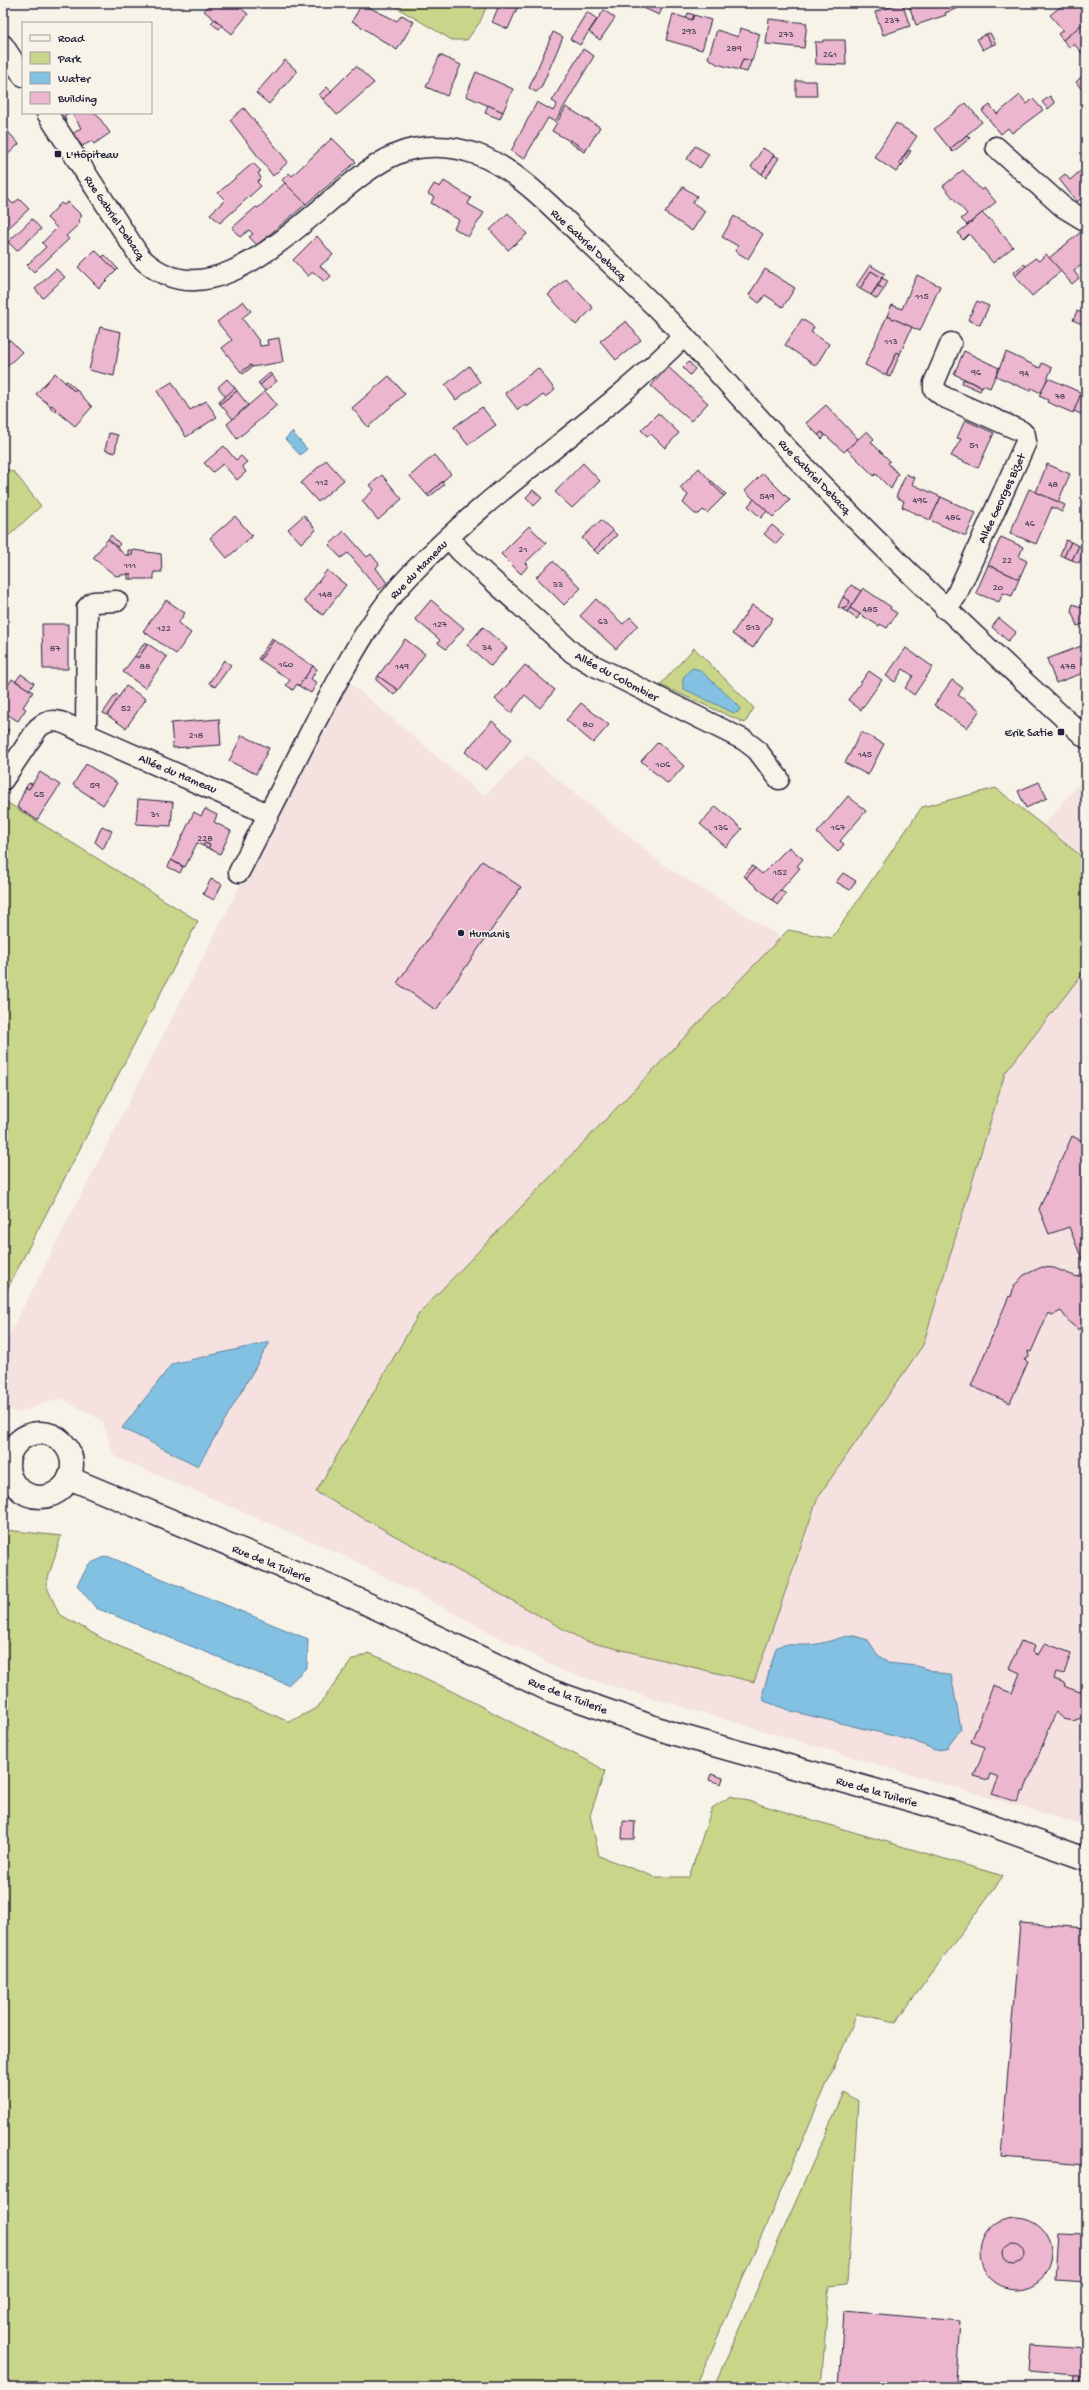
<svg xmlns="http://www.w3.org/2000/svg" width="1089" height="2390" viewBox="0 0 1089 2390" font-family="'Gochi Hand',sans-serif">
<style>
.built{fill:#f4e1e0}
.green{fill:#c9d689;stroke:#767c62}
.water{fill:#83c1e3;stroke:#5c81a0}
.building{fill:#ecb6cf;stroke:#22223b}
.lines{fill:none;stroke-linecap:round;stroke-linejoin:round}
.street-casing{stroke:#22223b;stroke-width:23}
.secondary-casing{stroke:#22223b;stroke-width:25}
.street{stroke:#f7f3e8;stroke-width:20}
.secondary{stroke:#f7f3e8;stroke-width:22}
.poi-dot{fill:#22223b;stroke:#f7f3e8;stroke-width:1.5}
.labels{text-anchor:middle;stroke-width:3;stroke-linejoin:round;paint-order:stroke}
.number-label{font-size:10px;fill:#544760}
.poi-label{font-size:12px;fill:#22223b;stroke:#f7f3e8;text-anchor:start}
.street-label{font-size:12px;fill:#22223b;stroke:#f7f3e8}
</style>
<rect width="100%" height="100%" fill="#f7f3e8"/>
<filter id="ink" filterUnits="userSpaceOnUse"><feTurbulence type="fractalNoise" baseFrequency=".025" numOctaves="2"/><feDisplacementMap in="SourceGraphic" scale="8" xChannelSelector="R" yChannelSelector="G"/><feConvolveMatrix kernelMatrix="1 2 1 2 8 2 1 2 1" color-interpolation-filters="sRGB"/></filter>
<g filter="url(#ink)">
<polygon class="built" points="346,680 484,796 527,755 665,866 891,1005 1083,779 1086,782 1086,1826 565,1672 352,1559 114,1456 103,1421 61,1398 17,1413 3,1407 3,1347"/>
<g class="green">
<polygon points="389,3 488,3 480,22 467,40 452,40"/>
<polygon points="3,468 14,472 41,506 3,541"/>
<polygon points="694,648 754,708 745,723 660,685"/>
<polygon points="996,788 1086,860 1086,969 1005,1073 923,1345 818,1497 754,1682 585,1641 316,1492 420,1312 788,930 832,938 922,807"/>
<polygon points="3,800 198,921 3,1297"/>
<path d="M 3,1526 L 6,1530 L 61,1536 L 46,1585 L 59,1614 L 103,1639 L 289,1722 L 317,1708 L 352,1660 L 369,1653 C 427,1677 481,1706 535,1735 C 559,1748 583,1756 605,1771 L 590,1815 L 599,1856 L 655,1877 L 689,1877 L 712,1808 L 731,1796 L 1003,1876 L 896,2022 L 857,2014 L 696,2387 L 3,2387 Z"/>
<polygon points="844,2092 858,2101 847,2284 829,2286 821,2387 714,2387"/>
<polygon points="985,2383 1014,2385 1013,2387 985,2387"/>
</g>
<g class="water">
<polygon points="292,432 307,449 300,455 285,439"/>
<path d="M 693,668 L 700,670 L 738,705 L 740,708 L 738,712 L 734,713 L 684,689 C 680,680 685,673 693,668 Z"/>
<polygon points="270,1342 198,1466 122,1428 172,1364"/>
<polygon points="107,1556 308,1639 307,1667 288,1685 96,1608 77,1585 89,1564"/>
<path d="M 851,1635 L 868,1640 L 878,1655 L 888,1663 L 917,1666 L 946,1675 L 951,1675 L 961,1729 L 946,1749 L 935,1750 L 914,1741 L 791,1711 L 764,1701 L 763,1692 L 776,1648 C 783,1643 790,1645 798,1645 C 821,1646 830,1640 851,1635 Z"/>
</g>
<g class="building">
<polygon points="210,3 235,3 248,14 232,34 204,11"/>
<polygon points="500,3 519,4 508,29 492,22"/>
<polygon points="633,3 665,3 659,15"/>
<polygon points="902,3 910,26 883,35 875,12"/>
<polygon points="908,3 959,3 961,7 945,13 946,15 916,25"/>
<polygon points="1065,3 1073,3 1079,7 1086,16 1086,21 1063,40 1058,34 1063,30 1050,15"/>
<polygon points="362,4 397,21 402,15 414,22 397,50 352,21"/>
<polygon points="604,10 615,18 600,40 589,32"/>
<polygon points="587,12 597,19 580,45 570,39"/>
<polygon points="688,13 694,15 692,20 686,18"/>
<polygon points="673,14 692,20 694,15 711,20 702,50 666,40"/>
<polygon points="215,19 222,26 219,29 211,23"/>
<polygon points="769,19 807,23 804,48 766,44"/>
<polygon points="1086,21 1086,58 1074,44 1070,48 1063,40"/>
<polygon points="740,28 760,34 752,61 743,59 739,70 717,64 708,58 717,30 738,37"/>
<polygon points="553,32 563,37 541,88 536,92 529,88"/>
<polygon points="990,33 996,44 992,45 986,34"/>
<polygon points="986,34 992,45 983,50 977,39"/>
<polygon points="823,40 845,40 846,65 816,64 815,42 823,42"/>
<polygon points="583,49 594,56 555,122 548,118 524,159 511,151 537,102 553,111 557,104 552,101"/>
<polygon points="440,55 461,65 447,96 426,87"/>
<polygon points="743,59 751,61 747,72 739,70"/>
<polygon points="285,60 297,71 269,104 256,93"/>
<polygon points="356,66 374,83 337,115 323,99"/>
<polygon points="476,72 513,89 503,112 466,96"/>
<polygon points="1086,72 1086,95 1076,82"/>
<polygon points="796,81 816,81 817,96 796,96"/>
<polygon points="327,87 332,92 323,99 319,95"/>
<polygon points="1020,95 1027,104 1033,99 1043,110 1012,133 1008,128 1001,134 982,111 990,105 997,114"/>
<polygon points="1050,96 1055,103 1048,109 1042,102"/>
<polygon points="966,103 982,122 950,149 934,129"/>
<polygon points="488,105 503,112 500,119 485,113"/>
<polygon points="566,107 600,127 586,150 552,131"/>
<polygon points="244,108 288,162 273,176 230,120"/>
<polygon points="57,113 69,113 64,116 66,120 63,122"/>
<polygon points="72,113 96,113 110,133 94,144 92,141 82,146 80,143 77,145 71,135 81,128"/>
<polygon points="896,123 917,136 899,163 902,165 896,172 874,157"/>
<polygon points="3,126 19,144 3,159"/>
<polygon points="967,135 970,138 953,152 950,149"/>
<polygon points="332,138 356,162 306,204 282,180 289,173 292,176"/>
<polygon points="570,140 586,150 584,152 569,142"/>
<polygon points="695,146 709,154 700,168 687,159"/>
<polygon points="763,148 774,155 762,174 751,167"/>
<polygon points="909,150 911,151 902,165 899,163"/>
<polygon points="774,155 779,158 766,178 762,174"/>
<polygon points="253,163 261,171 258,173 261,178 257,182 261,186 220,223 210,214 225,200 218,193"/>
<polygon points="1086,166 1086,199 1084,196 1077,202 1059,179 1065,174 1070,180"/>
<polygon points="963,170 981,190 984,188 996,202 967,225 961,219 967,214 943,186"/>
<polygon points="444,181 471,198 468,204 484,213 468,237 454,228 459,220 431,203 434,197 428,194 434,184 440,187"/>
<polygon points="285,183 306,204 257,245 249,237 253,234 249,230 240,237 232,228 256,207 258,208"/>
<polygon points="683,187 697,196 693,203 705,211 692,231 665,213"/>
<polygon points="3,194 13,204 19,199 29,209 3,233"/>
<polygon points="68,202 82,216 78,220 80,223 66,236 69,239 34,272 27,265 46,247 42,243 57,228 47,218 61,203 64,205"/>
<polygon points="508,213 527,234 508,250 490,230"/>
<polygon points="982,213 988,219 989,218 1013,247 993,263 969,234 963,240 958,233"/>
<polygon points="734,216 763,234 748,259 735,251 738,246 722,237"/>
<polygon points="32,219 41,229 17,251 8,242"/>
<polygon points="1082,231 1086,235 1086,261 1074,271 1079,278 1072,284 1049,258"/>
<polygon points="317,236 333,255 320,266 331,276 325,282 313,272 308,276 293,260"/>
<polygon points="95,250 116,271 99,288 78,267"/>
<polygon points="1046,254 1061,271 1032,296 1015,276 1035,258 1039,261"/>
<polygon points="105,255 118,269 116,271 102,257"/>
<polygon points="1024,264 1026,266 1015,276 1013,273"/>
<polygon points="870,265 885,274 882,278 871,271 860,289 856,286"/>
<polygon points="56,269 65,277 43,298 35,289"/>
<polygon points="765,269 795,288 783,307 765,295 759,303 749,295"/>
<polygon points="871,271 882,278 871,295 860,289"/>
<polygon points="917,275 940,286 920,331 887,316 892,305 902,309"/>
<polygon points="882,278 888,281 884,289 878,286"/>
<polygon points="566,279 593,308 576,325 548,295"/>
<polygon points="878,286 884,289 877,299 871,295"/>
<polygon points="243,301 251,311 242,318 259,341 260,346 268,345 267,340 279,338 283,362 252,367 251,365 241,372 222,348 232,340 217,322"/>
<polygon points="977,301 989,306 980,325 968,320"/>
<polygon points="1077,311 1086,315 1086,326 1073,320"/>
<polygon points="887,316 912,327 900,354 897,352 886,375 865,365"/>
<polygon points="802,319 814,327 811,332 829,344 816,366 785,345"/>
<polygon points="626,321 641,340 616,360 600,341"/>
<polygon points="100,327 121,332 114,376 89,370"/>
<polygon points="5,339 8,341 10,340 22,352 3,370 3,341"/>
<polygon points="964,351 999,368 990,388 983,385 982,387 954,374"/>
<polygon points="897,352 900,354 890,377 886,375"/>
<polygon points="1006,352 1040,368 1042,363 1052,368 1041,393 1031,388 1030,391 996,376"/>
<polygon points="689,362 695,369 690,375 683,368"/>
<polygon points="251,365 252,367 243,374 241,372"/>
<polygon points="469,366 480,382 456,400 445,385"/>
<polygon points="668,367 708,403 691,421 651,386"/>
<polygon points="538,368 555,390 545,397 543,395 527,407 525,404 518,410 505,393"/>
<polygon points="55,373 74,391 76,389 92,407 75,426 36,394"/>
<polygon points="270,373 272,375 260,385 258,383"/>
<polygon points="272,375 277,381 265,391 260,385"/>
<polygon points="389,376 405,394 368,427 352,408"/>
<polygon points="1048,378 1082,393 1073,413 1047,402 1048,400 1039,396"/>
<polygon points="227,379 235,388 226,397 218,387"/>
<polygon points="963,379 982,387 980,391 962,383"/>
<polygon points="67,381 76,389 74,391 65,382"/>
<polygon points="172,382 190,410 206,401 217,417 186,437 157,391"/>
<polygon points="235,388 237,391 220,404 219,402"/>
<polygon points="237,391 248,405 233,419 220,404"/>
<polygon points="265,391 277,405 237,439 227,424"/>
<polygon points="1081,393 1086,395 1086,409 1083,415 1074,411"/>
<polygon points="52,405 56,409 54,411 50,407"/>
<polygon points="826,405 858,439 844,452 822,432 818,435 806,423"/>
<polygon points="482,407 496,425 468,445 454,427"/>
<polygon points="1086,409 1086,419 1083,417"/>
<polygon points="658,413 679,433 665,448 651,434 648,437 641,430"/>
<polygon points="965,420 994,433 978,468 951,456 961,439 957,438"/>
<polygon points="867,431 874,439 871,442 890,461 888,463 898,474 891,489 876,474 874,476 847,449"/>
<polygon points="822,432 825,436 822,439 818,435"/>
<polygon points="109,433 118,435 115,453 105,450"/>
<polygon points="224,446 236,460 241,456 247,462 242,466 246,472 237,480 223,464 213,472 204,463"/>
<polygon points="434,455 451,474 427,495 410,476"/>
<polygon points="326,460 344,480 318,502 301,483"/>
<polygon points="583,463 600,481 572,508 555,492"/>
<polygon points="1047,464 1070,474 1058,502 1036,492"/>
<polygon points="699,468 724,496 707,513 703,510 699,514 695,514 683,503 688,495 680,488"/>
<polygon points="763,473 790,500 773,517 745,491"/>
<polygon points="906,474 915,478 912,484 941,497 930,520 902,507 904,501 896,497"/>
<polygon points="382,475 402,499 378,520 362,501 374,490 370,485"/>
<polygon points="712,481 726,494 724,496 710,482"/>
<polygon points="442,482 444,485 429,497 427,495"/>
<polygon points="1029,489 1065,505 1062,512 1052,507 1036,544 1010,533"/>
<polygon points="533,490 542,498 534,506 526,497"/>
<polygon points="941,497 976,513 966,536 930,520"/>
<polygon points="754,499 767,511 761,518 748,506"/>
<polygon points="304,515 316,530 301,543 288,529"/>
<polygon points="235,516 252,536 227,558 210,538"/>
<polygon points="601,520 613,531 594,550 582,538"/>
<polygon points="772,525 784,535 776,544 764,534"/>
<polygon points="529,526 546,543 525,563 528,566 521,574 501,554"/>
<polygon points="344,531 367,557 371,554 379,564 376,568 387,583 379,590 348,553 341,558 329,545"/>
<polygon points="613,531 617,535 598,554 594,550"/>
<polygon points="111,535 120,544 117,547 108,539"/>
<polygon points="1001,537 1023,547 1019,557 1027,561 1019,579 988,565"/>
<polygon points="108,539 125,555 132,555 133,550 161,554 162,572 154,572 154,579 131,579 131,574 128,574 116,576 93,558"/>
<polygon points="1066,540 1071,542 1064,557 1060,555"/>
<polygon points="1071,542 1079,546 1072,560 1064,557"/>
<polygon points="1079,546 1085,548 1079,563 1072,560"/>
<polygon points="128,550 133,550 132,555 128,555"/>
<polygon points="553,561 581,588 564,605 536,577"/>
<polygon points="988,565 1019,579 1012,596 1003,593 999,602 976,593"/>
<polygon points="327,570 346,585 323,615 304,601"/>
<rect x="128" y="574" width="3" height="5"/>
<polygon points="851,585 861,591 847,612 842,609 847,607 850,601 843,597"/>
<polygon points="863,588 891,607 890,609 897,613 887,628 880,624 879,626 850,608"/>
<polygon points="843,597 850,601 847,607 842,609 838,607"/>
<polygon points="596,599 623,624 630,617 638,625 616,649 580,616"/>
<polygon points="166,600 185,613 178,623 191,633 176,654 143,631"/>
<polygon points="431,600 464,628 446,649 438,643 440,640 415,619"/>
<polygon points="1073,604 1086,609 1086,623 1077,626 1071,610"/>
<polygon points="752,605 773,618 753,648 732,634"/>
<polygon points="850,608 860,614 857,619 847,612"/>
<polygon points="999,618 1016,632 1008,641 992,627"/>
<polygon points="42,624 68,624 68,669 43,669"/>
<polygon points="483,627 507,648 491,666 467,645"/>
<polygon points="272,638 274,640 260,660 258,659"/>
<polygon points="405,639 425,654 398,690 378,676"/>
<polygon points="274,640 313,666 299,686 297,684 293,690 286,685 290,680 260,660"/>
<polygon points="145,642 148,644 138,658 135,656"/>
<polygon points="148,644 167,657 145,688 123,672 135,656 138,658"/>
<polygon points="1084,645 1086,672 1056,683 1047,659"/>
<polygon points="906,648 933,667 914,695 905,688 913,676 903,669 895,682 886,676"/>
<polygon points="224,660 231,665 215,687 209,683"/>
<polygon points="525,665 555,690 540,708 525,695 511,713 495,699"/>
<polygon points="313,666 317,669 311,679 317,683 311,693 299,686"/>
<polygon points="869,671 882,680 861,710 848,700"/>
<polygon points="21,674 34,683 29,690 16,681"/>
<polygon points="378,676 398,690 394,695 376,680"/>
<polygon points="12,679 33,692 23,707 26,709 18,721 3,712 3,693"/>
<polygon points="952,680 963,688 958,695 980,710 967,728 934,705"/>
<polygon points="126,686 146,699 126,728 107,715"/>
<polygon points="116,694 119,697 107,715 103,713"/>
<polygon points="581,703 609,725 593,743 566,720"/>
<polygon points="219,719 221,745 173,748 171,723"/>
<polygon points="492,721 512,739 486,770 465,752"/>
<polygon points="3,726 9,730 5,735 3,733"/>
<polygon points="861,732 884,744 868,775 845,763"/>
<polygon points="242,735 269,748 256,774 229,761"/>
<polygon points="658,742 684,766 668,784 641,761"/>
<polygon points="86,764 117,783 103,805 73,785"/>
<polygon points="40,772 60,785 37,820 17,807 26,787 29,789"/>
<polygon points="1039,782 1047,798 1026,808 1018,791"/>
<polygon points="29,783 32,784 29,789 26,787"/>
<polygon points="848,796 866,811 840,841 844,844 838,852 817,833"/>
<polygon points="138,799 173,802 171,826 136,824"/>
<polygon points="716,806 742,829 726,847 700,824"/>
<polygon points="205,809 217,815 214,822 231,831 220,854 208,848 210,845 205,843 203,846 197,843 185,867 171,860 194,812 201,816"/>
<polygon points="102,826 112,831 103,849 95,842"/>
<polygon points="205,843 210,845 208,848 203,846"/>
<polygon points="789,847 803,859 797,866 800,868 772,900 746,878 755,868 762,874"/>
<polygon points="171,860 183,867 180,873 168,867"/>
<polygon points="482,861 521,887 436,1010 397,983"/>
<polygon points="752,866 755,868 746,878 744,876"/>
<polygon points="843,873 856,881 850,890 836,882"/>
<polygon points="211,879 222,884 214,900 203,894"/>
<polygon points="780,890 786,894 777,905 772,900"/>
<polygon points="1072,1136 1086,1143 1086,1269 1069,1227 1049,1234 1039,1209"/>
<polygon points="1042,1267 1054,1268 1077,1277 1086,1273 1086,1314 1079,1330 1070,1323 1061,1311 1053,1315 1048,1313 1031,1352 1028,1351 1029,1357 1024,1360 1028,1362 1010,1403 971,1386 1009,1296 1011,1297 1014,1286 1024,1275"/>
<polygon points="1021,1641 1035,1646 1033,1652 1038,1655 1045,1643 1071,1653 1064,1674 1056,1672 1054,1679 1065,1683 1066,1687 1080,1692 1086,1680 1086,1716 1073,1721 1064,1719 1056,1712 1024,1791 1022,1791 1017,1802 992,1794 999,1777 990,1774 988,1780 974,1776 985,1747 971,1742 993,1686 1012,1693 1020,1673 1009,1668"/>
<polygon points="711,1774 723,1778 721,1784 709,1780"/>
<polygon points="623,1821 635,1822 634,1839 622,1839"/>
<polygon points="1020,1923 1086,1928 1086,2164 1001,2157"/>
<circle cx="1016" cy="2253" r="36"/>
<polygon points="1059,2233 1086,2234 1086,2282 1056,2280"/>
<circle cx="1014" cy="2253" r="10"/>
<polygon points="844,2311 960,2321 956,2381 985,2383 985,2387 839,2387"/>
<polygon points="1030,2344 1086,2348 1086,2377 1028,2372"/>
<polygon points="1074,2376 1081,2376 1081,2387 1073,2387"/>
<polygon points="1081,2376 1086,2377 1086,2387 1081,2387"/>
</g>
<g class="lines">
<g class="street-casing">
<g id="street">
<polyline points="3,45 23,76"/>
<path d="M 47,113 L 140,257 C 223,338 326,183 397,154 C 421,144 451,145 476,154 C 516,168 556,211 587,241 C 619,272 653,303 684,336 C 729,384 772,434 818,481 C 904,570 994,655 1086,738"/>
<polyline points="996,147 1063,207 1086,221"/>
<polyline points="449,538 460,551 573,653 591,664 744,740 757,750 779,779"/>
<polyline points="117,601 93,602 87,608 86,734 268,814"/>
<polyline points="945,609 956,596 1026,442 1025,435 1021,431 944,397 934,389 934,383 951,343"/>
<path d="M 3,780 L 38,728 C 54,713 69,726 86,734"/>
<path d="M 239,872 C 264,822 290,773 315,723 C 344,669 370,616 413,572 C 496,485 600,421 684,336"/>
</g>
</g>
<g class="secondary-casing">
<g id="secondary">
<circle cx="40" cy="1465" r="32"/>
<polyline points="69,1478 338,1590 549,1690 671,1733 960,1814 1086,1859"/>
</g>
</g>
<use href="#street" class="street"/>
<use href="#secondary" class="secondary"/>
</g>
</g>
<g class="poi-dot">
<rect x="54" y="150" width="8" height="8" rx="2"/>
<rect x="1057" y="728" width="8" height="8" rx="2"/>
<circle cx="461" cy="933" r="4"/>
</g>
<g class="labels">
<g class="number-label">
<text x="892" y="23">237</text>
<text x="689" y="34">293</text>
<text x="786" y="37">273</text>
<text x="734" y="51">289</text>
<text x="830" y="57">261</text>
<text x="922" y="299">115</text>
<text x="891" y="344">113</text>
<text x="976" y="375">96</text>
<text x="1024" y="376">94</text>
<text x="1060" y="399">78</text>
<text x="974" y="448">51</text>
<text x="322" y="485">112</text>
<text x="1053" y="487">48</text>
<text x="767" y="499">549</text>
<text x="920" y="503">496</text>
<text x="953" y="520">486</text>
<text x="1030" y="526">46</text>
<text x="523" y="552">21</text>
<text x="1007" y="563">22</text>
<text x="130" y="568">111</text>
<text x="558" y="587">33</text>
<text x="998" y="590">20</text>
<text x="325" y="597">148</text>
<text x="870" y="612">485</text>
<text x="603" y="624">63</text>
<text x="440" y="627">127</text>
<text x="753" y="630">513</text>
<text x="164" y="631">122</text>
<text x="487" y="650">34</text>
<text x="55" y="651">87</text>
<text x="286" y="667">160</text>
<text x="145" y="669">88</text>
<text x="402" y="669">149</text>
<text x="1068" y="669">478</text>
<text x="126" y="711">52</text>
<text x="588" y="727">80</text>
<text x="196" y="738">218</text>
<text x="865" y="757">145</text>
<text x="663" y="767">106</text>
<text x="95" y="788">59</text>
<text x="39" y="797">65</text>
<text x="155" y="817">31</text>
<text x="721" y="830">136</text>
<text x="838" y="830">167</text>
<text x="205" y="841">228</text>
<text x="780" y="875">152</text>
</g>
<g class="poi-label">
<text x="66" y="158">L'Hôpiteau</text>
<text x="1053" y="736" text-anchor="end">Erik Satie</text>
<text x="469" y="937">Humanis</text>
</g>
<g class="street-label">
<text transform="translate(115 217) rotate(56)" y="4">Rue Gabriel Debacq</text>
<text transform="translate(589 244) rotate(43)" y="4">Rue Gabriel Debacq</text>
<text transform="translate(815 476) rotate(46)" y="4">Rue Gabriel Debacq</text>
<text transform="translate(1001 498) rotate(-65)" y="4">Allée Georges Bizet</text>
<text transform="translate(418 569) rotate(-46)" y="4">Rue du Hameau</text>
<text transform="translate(617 676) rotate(28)" y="4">Allée du Colombier</text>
<text transform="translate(178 773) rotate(23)" y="4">Allée du Hameau</text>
<text transform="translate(272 1563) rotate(22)" y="4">Rue de la Tuilerie</text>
<text transform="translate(568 1695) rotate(21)" y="4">Rue de la Tuilerie</text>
<text transform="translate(877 1791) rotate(16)" y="4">Rue de la Tuilerie</text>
</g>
</g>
<rect width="1089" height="2390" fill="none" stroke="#f7f3e8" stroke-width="16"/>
<rect x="8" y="8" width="1073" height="2374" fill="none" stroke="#22223b" stroke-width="1.5" filter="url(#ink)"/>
<rect x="22" y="22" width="130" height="92" fill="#f7f3e8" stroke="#a29fa3"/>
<rect x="30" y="35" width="20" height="6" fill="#f7f3e8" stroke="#a29fa3"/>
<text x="58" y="42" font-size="12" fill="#22223b">Road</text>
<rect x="30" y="52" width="20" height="12" fill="#c9d689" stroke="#a29fa3"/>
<text x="58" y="62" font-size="12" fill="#22223b">Park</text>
<rect x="30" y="72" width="20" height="12" fill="#83c1e3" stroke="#a29fa3"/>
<text x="58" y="82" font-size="12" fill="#22223b">Water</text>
<rect x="30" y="92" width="20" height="12" fill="#ecb6cf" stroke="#a29fa3"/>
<text x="58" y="102" font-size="12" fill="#22223b">Building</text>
</svg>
